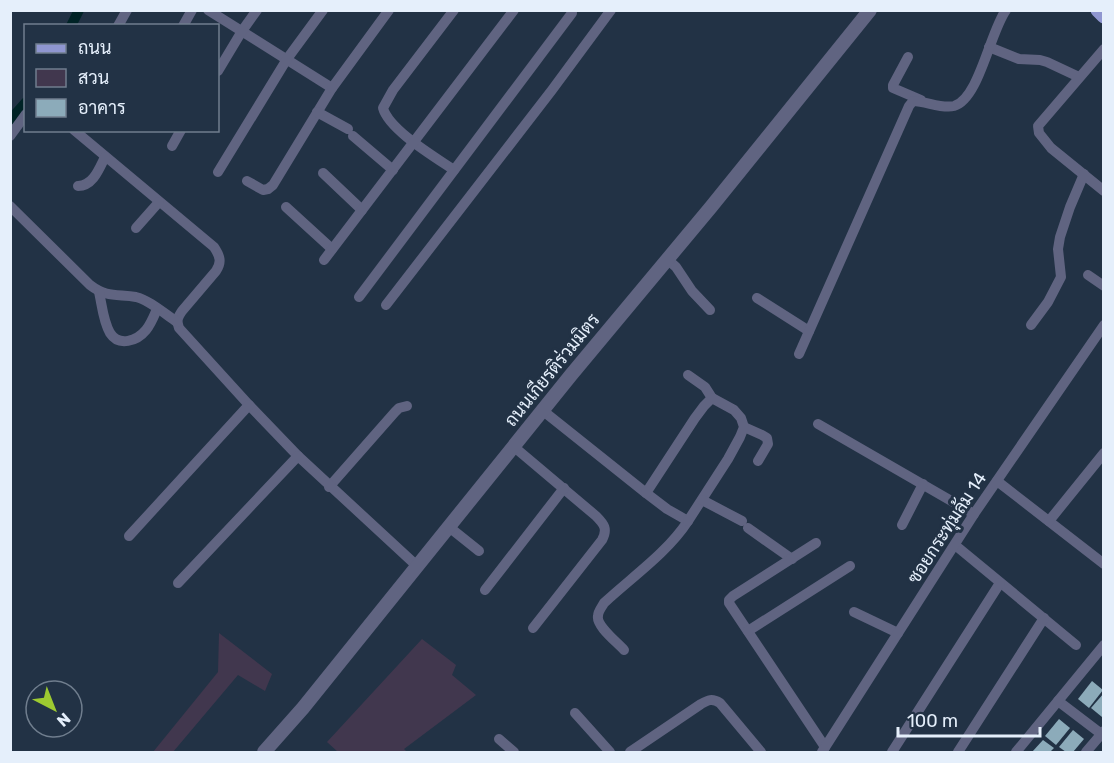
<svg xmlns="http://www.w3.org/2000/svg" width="1114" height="763" viewBox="0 0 1114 763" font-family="Rubik,Sarabun,sans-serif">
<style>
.green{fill:#41374e}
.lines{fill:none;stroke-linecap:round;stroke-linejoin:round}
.canal{stroke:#002326;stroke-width:10}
.building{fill:#8cabba}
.minor{stroke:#606481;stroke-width:10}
.tertiary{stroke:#606481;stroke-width:14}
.primary{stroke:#8f96d0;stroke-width:15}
.labels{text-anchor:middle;stroke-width:6;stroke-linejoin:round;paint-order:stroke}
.street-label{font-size:18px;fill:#e5effb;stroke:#223245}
</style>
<rect width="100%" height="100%" fill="#223245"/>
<g class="green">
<polygon points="219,633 272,674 265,691 238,675 173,752 153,752 218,672"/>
<polygon points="422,639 456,665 452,675 476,695 404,749 407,752 338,752 327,742"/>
</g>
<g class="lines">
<g class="canal">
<polyline points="71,26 79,10"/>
<polyline points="10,120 26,102"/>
</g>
</g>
<g class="building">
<polygon points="1092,681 1103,690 1089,708 1078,699"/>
<polygon points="1104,693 1104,716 1102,717 1091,708"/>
<polygon points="1059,719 1070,728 1056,745 1045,736"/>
<polygon points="1073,730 1084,739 1073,752 1066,752 1059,747"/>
<polygon points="1043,740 1054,748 1050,752 1032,752"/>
</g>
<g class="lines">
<g class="minor">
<polyline points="208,10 332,88 273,185 268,189 263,190 247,181"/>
<path d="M 454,10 L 393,90 L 383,108 C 389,130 435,157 454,170"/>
<polyline points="118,26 127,10"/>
<polyline points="183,26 192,10"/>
<polyline points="989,47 1019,59 1040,60 1047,62 1079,77"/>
<polyline points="1104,49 1038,126 1039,133 1051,148 1104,191"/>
<polyline points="908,57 893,85 893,88 921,100"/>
<polyline points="218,71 242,31 257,10"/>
<polyline points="332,88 389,10"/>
<polyline points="317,112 348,129"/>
<path d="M 74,130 L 214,247 C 220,256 222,262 216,271 L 182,311 C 178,317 176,320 179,328 L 249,405 L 298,456"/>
<polyline points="10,136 26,114"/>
<polyline points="353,136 393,170"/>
<polyline points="172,146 181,130"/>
<polyline points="218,172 287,59 323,10"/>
<polyline points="323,173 362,210"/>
<path d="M 78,186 C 93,186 99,169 105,157"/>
<path d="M 10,206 L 90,285 C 107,298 117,294 136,297 C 149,300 165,314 177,322"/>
<polyline points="286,207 332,249"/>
<polyline points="136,228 159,202"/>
<polyline points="667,259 676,267 692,291 710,310"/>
<polyline points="324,260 514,10"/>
<polyline points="1088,275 1104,286"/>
<path d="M 99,292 C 102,305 103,321 110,333 C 119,347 137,341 146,330 C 151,324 154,316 157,309"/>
<polyline points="359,297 572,13"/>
<polyline points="757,298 809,331"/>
<polyline points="386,305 552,90 611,10"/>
<polyline points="1031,325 1048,302 1061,277 1058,249 1060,237 1070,207 1084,174"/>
<path d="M 799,354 L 909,106 L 913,101 C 926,101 941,109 954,106 C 979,99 990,32 1006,10"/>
<polyline points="688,375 705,387 712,398"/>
<path d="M 542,410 L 646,493 L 667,509 L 688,521 C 667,553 632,577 604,603 C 602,607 598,611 598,616 C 596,626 617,642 624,650"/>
<polyline points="818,424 974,514"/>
<polyline points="744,427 762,435 767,438 768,444 758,461"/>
<path d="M 513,446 L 596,516 C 604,524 608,529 602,540 L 533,628"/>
<polyline points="997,481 1104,564"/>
<polyline points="329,487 395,412 399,408 407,406"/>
<polyline points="646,493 695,418 704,406 712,398 734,410 741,418 744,427 740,437 728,459 688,521"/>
<polyline points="702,500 742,521"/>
<polyline points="1049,521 1104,453"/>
<polyline points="902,525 923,484"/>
<polyline points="449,527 479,551"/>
<polyline points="748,528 792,559"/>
<polyline points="129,536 249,405"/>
<polyline points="816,543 733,596 729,600 729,603 825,747"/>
<polyline points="955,545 1076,645"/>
<polyline points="178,583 298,456 417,566"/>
<polyline points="485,590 564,488"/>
<polyline points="854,612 898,633"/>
<polyline points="748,631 850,566"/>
<polyline points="1058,701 1104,736"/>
<polyline points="575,713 610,752"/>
<polyline points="499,739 514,752"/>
<path d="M 630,752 L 701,704 C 708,700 712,698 720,703 L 761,752"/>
<polyline points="822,752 974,514 1104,325"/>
<polyline points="892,752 1000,583"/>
<polyline points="958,752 1044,618"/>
<polyline points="1016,752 1104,645"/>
<polyline points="1086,752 1104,731"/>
</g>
<polyline class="tertiary" points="264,752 303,708 571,375 711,207 870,10"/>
<polyline class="primary" points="1098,10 1104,16"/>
</g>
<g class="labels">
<g class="street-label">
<text transform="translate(552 370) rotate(-51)" y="6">ถนนเกียรติร่วมมิตร</text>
<text transform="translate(947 528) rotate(-57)" y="6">ซอยกระทุ่มล้ม 14</text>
</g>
</g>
<rect width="1114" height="763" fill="none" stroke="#e5effb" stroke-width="24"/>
<rect x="24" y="24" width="195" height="108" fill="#223245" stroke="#707e8e" stroke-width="1.5"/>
<rect x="36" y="44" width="30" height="9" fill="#8f96d0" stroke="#707e8e" stroke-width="1.5"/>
<text x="78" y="54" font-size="18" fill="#e5effb">ถนน</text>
<rect x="36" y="69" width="30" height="18" fill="#41374e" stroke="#707e8e" stroke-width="1.5"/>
<text x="78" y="84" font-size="18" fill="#e5effb">สวน</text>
<rect x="36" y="99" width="30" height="18" fill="#8cabba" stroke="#707e8e" stroke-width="1.5"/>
<text x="78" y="114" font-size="18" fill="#e5effb">อาคาร</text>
<g transform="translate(54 709) rotate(138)"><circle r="28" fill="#223245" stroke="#707e8e" stroke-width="1.5"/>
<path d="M0-4.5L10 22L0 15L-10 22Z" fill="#9dca31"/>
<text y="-9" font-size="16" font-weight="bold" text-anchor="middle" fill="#e5effb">N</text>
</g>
<path d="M898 727v9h142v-9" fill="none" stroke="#e5effb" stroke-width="3"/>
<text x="907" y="727" font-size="18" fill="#e5effb" stroke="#223245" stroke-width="4.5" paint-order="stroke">100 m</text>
</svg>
